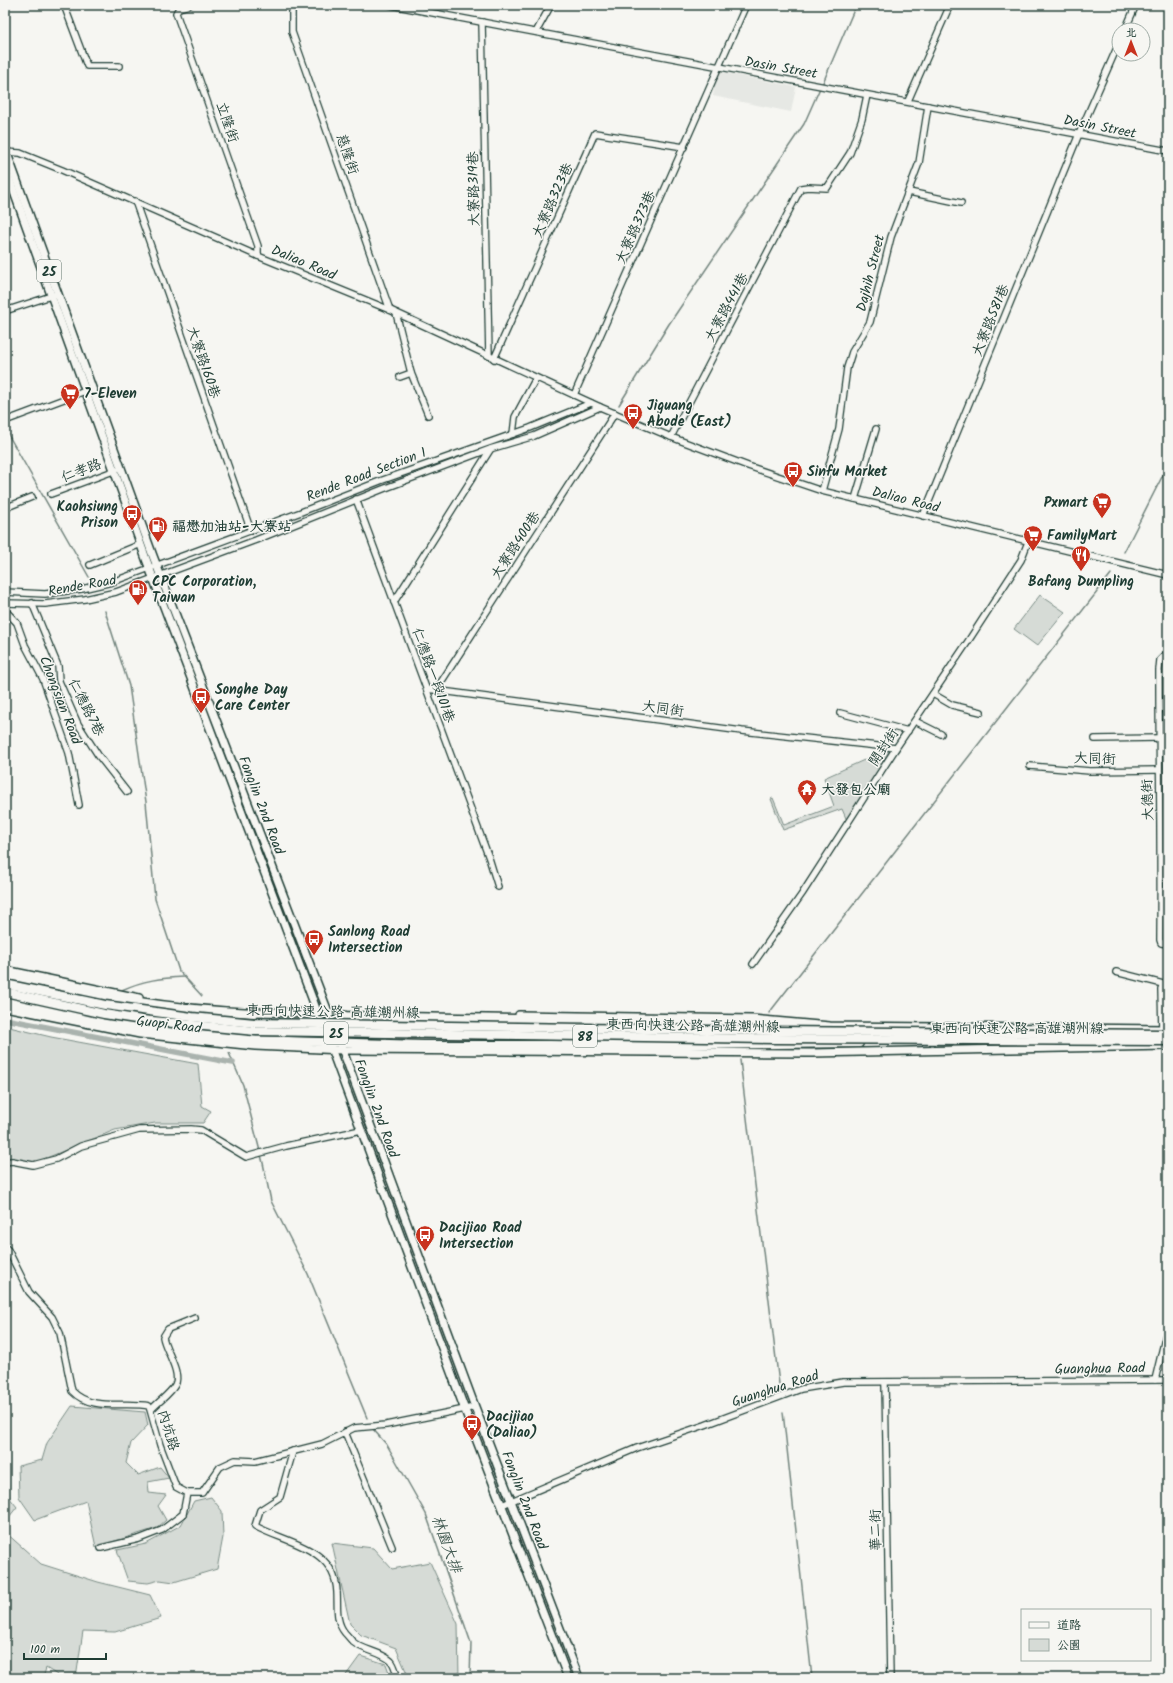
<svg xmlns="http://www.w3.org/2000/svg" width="1173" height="1683" viewBox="0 0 1173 1683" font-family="Kalam,'LXGW WenKai TC',sans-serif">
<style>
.built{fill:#e6e8e4}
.green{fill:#d6dbd6;stroke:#7a8c85}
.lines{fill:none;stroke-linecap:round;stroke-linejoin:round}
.stream{stroke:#72847d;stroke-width:1.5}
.canal{stroke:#aab3ae;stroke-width:5.5}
.minor-casing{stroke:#1f3d34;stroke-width:8}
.major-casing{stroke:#1f3d34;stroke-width:10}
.highway-casing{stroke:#1f3d34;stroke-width:11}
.minor{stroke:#f6f6f2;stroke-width:5.5}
.major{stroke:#f6f6f2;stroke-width:7}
.highway{stroke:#f6f6f2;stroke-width:8}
.highway-bridge-casing{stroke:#1f3d34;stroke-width:11;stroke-linecap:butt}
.highway-bridge{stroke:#f6f6f2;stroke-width:8}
.labels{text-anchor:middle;stroke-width:3;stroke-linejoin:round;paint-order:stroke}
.shield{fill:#f6f6f2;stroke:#60746d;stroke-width:1}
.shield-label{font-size:13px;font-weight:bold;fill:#1f3d34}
.street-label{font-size:14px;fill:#1f3d34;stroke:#f6f6f2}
.poi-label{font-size:14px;font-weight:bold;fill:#1f3d34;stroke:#f6f6f2;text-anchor:start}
.water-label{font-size:15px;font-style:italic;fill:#425a52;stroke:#f6f6f2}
</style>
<rect width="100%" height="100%" fill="#f6f6f2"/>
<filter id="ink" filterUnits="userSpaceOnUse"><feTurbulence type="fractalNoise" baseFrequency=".025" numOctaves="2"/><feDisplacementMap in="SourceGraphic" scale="8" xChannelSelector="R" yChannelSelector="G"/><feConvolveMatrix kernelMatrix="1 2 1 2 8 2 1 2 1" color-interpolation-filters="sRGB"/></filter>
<g filter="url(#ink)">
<g class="built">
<polygon points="717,71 796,87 791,112 713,96"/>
<polygon points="1162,692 1168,693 1168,768 1163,769"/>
</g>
<g class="green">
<polygon points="1040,595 1065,612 1037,646 1014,629"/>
<polygon points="891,748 848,823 842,809 783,830 771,799 773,798 784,825 834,806 824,778"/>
<polygon points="5,1026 51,1037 198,1064 202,1106 211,1111 203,1123 155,1123 115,1130 34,1163 5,1163"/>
<polygon points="72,1406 145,1412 148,1425 131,1443 126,1463 138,1475 160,1467 169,1478 148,1482 149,1493 166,1495 158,1506 166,1520 157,1528 96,1547 86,1501 35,1520 19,1497 18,1466 42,1460 47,1443"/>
<polygon points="5,1457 9,1497 17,1507 5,1522"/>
<polygon points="211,1497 222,1511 223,1537 217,1569 174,1582 160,1580 148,1583 128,1581 117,1550 146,1544 181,1525 194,1501"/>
<polygon points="5,1532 41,1564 98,1582 150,1595 161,1618 115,1632 83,1631 76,1678 62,1678 46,1668 43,1678 10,1678 5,1672"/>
<polygon points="332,1543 373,1548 392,1569 430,1562 458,1624 459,1678 409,1678 396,1648 361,1635 350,1624"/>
<polygon points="360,1656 386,1664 391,1678 368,1678 362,1674 358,1678 344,1678"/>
</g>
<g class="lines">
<g class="stream">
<polyline points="822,85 856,5"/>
<polyline points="619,405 669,324 804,124 820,88"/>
<polyline points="5,429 89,577"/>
<polyline points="1124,552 1168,465"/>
<polyline points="105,611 129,686 146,802 155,899 179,971 202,996"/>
<path d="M 122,990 C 143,980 162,978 184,977"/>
<polyline points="769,1013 1111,574"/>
<polyline points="229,1053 243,1085 263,1163 271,1201 308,1274 367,1418"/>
<polyline points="740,1060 779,1384"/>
<polyline points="783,1412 812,1678"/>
<polyline points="372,1428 387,1445 426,1514 471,1643 470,1678"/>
</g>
<polyline class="canal" points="5,1019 233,1063"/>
<g class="minor-casing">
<g id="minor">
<polyline points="64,5 87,66 119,66"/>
<polyline points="189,5 179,8 176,13 258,246 258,256"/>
<polyline points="292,5 292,32 390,310"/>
<path d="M 391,5 C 650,56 909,101 1168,151"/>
<polyline points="482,22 489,356"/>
<polyline points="1125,30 1136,5"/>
<polyline points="536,32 551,5"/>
<polyline points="908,101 950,5"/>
<polyline points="5,152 20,153 62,170 258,256 390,310 600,407 671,437 748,466 822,491 1168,575"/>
<polyline points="909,192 961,203"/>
<polyline points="135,201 251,531"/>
<polyline points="5,311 54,295"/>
<polyline points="396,313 411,373 400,377"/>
<polyline points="494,359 595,133 684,147"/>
<polyline points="411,373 428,415"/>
<polyline points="574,395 746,5"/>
<polyline points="5,421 88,390"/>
<polyline points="513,434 515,417 536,378"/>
<polyline points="671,437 801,188 808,187 827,188 850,153 862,119 867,95"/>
<polyline points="822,491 839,429 847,368 852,352 870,322 891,237 919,163 928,106"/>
<polyline points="51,494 116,470"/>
<polyline points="356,499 489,858 498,887"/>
<polyline points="855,499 876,429"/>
<polyline points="5,508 32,497"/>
<polyline points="923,516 1079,134 1119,43"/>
<polyline points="90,565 141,544"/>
<polyline points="5,592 45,594 82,589 112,582 301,512 380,481 530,428 591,403"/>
<polyline points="394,602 490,450"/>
<polyline points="5,603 45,604 85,599 116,592 256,540 383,489 490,449 534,436 600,407"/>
<polyline points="32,603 58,666 59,681 78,724 98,755 127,792"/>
<polyline points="5,610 17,623 25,645 43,679 69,753 79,805"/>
<path d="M 1168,652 L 1160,660 L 1159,670 C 1159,760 1161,850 1160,940 L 1161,943 L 1168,944"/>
<polyline points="427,689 742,731 896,748"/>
<polyline points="436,690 615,413"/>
<polyline points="933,694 952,705 981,712"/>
<polyline points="840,713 908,731"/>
<polyline points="915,721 941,734"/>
<polyline points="1095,739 1158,738"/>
<polyline points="1030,766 1090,771 1158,770"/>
<polyline points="753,964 802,894 896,748 967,643 1021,560 1028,542"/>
<polyline points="1116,972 1163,984"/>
<polyline points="1162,1030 1161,989 1163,984 1168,983"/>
<polyline points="5,1162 12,1161 33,1165 56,1159 81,1146 139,1130 191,1129 201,1130 246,1157 286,1146 361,1130"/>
<path d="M 5,1247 L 8,1250 L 29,1292 L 52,1317 L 60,1333 L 72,1391 C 92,1412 125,1401 149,1406 L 160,1445 L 176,1487 L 187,1493 L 202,1493 L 220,1467 L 235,1460 L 255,1461 L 322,1444 L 354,1428 L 386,1425 L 475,1407"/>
<polyline points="1155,1380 1168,1326"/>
<polyline points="885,1383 890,1678"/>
<path d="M 151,1410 C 158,1402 170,1394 175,1385 C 182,1373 165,1350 163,1337 L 168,1329 L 195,1318"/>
<polyline points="345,1432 392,1547"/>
<path d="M 293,1451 L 280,1497 L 260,1510 L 255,1526 C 286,1543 335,1547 337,1592 C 338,1606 335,1621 345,1633 C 348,1636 350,1639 353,1642 C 364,1651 380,1651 391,1661 C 395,1665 396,1673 398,1678"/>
<polyline points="502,1505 637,1448 705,1425 801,1389 843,1382 1168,1380"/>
<polyline points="101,1548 139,1539 162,1530 183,1514 187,1493"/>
</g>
</g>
<g class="major-casing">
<g id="major">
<polyline points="5,148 153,556 340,1043 475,1407 579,1678"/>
<polyline points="5,167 146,559 329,1043 465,1410 568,1678"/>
<polyline points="5,970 139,998"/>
<polyline points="5,1007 140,1034 255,1046 342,1050 812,1053 1168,1046"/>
<polyline points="249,1012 322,1013"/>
<polyline points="519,1015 752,1019 830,1026 1168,1029"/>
</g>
</g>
<g class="highway-casing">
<g id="highway">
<path d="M 5,976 C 88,995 169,1010 254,1013"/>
<polyline points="5,1000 141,1029 255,1040 423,1045 689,1045 859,1043"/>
<polyline points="328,1013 346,1016 686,1022 805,1028"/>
</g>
</g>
<use href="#minor" class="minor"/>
<use href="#major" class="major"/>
<use href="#highway" class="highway"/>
<g class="highway-bridge-casing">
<g id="highway-bridge">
<polyline points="5,984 105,1005 192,1017 255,1023 774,1031 1168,1034"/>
<polyline points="5,992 104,1014 142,1020 255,1031 776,1039 1168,1041"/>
</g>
</g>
<use href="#highway-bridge" class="highway-bridge"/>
</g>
</g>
<defs>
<g id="supermarket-pin" transform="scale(1)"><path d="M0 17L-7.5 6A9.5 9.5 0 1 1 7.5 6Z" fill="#c8321e" stroke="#f6f6f2"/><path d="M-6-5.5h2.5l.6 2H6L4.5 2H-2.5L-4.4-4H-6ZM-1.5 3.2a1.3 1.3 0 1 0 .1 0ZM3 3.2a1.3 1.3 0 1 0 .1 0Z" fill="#fff"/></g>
<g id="bus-pin" transform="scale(1)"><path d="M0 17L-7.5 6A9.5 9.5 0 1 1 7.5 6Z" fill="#c8321e" stroke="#f6f6f2"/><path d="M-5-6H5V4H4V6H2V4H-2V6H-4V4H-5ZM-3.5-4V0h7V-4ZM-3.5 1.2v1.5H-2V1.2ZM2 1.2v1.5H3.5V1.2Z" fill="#fff"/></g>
<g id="fuel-pin" transform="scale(1)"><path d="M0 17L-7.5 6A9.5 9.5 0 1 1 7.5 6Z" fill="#c8321e" stroke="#f6f6f2"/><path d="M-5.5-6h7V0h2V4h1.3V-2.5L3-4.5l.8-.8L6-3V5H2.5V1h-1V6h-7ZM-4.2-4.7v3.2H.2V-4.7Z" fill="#fff"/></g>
<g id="restaurant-pin" transform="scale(1)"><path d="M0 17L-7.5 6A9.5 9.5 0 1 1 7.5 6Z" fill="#c8321e" stroke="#f6f6f2"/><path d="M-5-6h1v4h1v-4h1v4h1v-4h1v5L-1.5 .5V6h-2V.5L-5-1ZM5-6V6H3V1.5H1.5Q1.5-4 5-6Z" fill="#fff"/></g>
<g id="temple-pin" transform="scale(1)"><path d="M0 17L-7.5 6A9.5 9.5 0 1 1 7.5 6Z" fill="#c8321e" stroke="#f6f6f2"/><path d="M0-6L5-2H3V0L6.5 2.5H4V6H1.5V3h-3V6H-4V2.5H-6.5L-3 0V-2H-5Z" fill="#fff"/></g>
</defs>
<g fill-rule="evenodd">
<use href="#supermarket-pin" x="70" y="393"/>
<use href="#bus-pin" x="633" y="413"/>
<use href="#bus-pin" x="793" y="471"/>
<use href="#supermarket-pin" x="1102" y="502"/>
<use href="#bus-pin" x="132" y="514"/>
<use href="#fuel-pin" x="158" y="526"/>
<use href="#supermarket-pin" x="1033" y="535"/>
<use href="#restaurant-pin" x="1081" y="555"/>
<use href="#fuel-pin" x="138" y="589"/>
<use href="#bus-pin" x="201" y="697"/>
<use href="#temple-pin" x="807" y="789"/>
<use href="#bus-pin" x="314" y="939"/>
<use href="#bus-pin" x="425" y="1235"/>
<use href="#bus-pin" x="472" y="1424"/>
</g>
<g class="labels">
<g class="shield">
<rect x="37" y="260" width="24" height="22" rx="3"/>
<rect x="324" y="1022" width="24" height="22" rx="3"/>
<rect x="573" y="1025" width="24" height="22" rx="3"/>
</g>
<g class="shield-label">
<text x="49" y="276">25</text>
<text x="336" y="1038">25</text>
<text x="585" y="1041">88</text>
</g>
<g class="street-label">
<text transform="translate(781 67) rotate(10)" y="5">Dasin Street</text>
<text transform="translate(228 122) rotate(71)" y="5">立隆街</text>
<text transform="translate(1100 126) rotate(11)" y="5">Dasin Street</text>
<text transform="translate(348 154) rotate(71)" y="5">慈隆街</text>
<text transform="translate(473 189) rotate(-91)" y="5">大寮路319巷</text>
<text transform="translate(552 200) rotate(-66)" y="5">大寮路323巷</text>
<text transform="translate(635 227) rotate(-66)" y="5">大寮路373巷</text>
<text transform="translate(304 262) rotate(23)" y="5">Daliao Road</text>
<text transform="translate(870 273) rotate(-76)" y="5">Dajhih Street</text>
<text transform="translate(726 307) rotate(-62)" y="5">大寮路441巷</text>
<text transform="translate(990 320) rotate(-68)" y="5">大寮路581巷</text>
<text transform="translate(204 362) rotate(71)" y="5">大寮路160巷</text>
<text transform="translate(81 470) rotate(-21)" y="5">仁孝路</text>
<text transform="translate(366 474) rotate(-21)" y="5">Rende Road Section 1</text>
<text transform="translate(906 499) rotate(14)" y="5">Daliao Road</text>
<text transform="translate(515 545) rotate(-57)" y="5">大寮路400巷</text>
<text transform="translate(82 585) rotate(-10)" y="5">Rende Road</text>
<text transform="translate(434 675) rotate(70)" y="5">仁德路一段101巷</text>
<text transform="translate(61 700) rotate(69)" y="5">Chongsian Road</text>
<text transform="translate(87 707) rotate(63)" y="5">仁德路7巷</text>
<text transform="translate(663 708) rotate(8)" y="5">大同街</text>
<text transform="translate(883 747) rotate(-56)" y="5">開封街</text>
<text transform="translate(1095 758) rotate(2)" y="5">大同街</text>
<text transform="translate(1147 800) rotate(-92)" y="5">大德街</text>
<text transform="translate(262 805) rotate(69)" y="5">Fonglin 2nd Road</text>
<text transform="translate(333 1011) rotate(1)" y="5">東西向快速公路 高雄潮州線</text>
<text transform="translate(169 1024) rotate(7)" y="5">Guopi Road</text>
<text transform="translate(693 1025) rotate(1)" y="5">東西向快速公路 高雄潮州線</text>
<text x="1017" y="1033">東西向快速公路 高雄潮州線</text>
<text transform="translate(377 1108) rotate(70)" y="5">Fonglin 2nd Road</text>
<text transform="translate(1100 1368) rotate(-1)" y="5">Guanghua Road</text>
<text transform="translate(775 1388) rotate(-18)" y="5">Guanghua Road</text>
<text transform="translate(169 1430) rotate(73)" y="5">內坑路</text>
<text transform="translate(525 1500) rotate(69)" y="5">Fonglin 2nd Road</text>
<text transform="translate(875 1530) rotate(-91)" y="5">華二街</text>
</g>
<g class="poi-label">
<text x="84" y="398">7-Eleven</text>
<text x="647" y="410">Jiguang<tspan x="647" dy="16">Abode (East)</tspan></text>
<text x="807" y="476">Sinfu Market</text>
<text x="1088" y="507" text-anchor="end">Pxmart</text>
<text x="118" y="511" text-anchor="end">Kaohsiung<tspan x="118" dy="16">Prison</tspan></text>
<text x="172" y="531">福懋加油站-大寮站</text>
<text x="1047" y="540">FamilyMart</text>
<text x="152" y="586">CPC Corporation,<tspan x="152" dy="16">Taiwan</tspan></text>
<text x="1081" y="586" text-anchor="middle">Bafang Dumpling</text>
<text x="215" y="694">Songhe Day<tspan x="215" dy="16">Care Center</tspan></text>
<text x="821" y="794">大發包公廟</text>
<text x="328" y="936">Sanlong Road<tspan x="328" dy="16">Intersection</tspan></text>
<text x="439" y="1232">Dacijiao Road<tspan x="439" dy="16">Intersection</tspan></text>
<text x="486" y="1421">Dacijiao<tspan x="486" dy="16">(Daliao)</tspan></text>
</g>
<g class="water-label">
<text transform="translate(447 1544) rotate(70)" y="5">林園大排</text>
</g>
</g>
<rect width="1173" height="1683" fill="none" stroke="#f6f6f2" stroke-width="20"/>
<rect x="10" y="10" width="1153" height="1663" fill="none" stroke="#1f3d34" stroke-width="1.5" filter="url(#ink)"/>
<rect x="1021" y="1609" width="130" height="52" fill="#f6f6f2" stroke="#a0aca6"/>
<rect x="1029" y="1622" width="20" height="6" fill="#f6f6f2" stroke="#a0aca6"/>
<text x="1057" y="1629" font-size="12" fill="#1f3d34">道路</text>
<rect x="1029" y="1639" width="20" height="12" fill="#d6dbd6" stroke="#a0aca6"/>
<text x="1057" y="1649" font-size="12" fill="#1f3d34">公園</text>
<g transform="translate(1131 42)"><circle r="19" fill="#f6f6f2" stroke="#a0aca6"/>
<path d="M0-3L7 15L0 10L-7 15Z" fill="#c8321e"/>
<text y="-6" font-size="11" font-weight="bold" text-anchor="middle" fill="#1f3d34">北</text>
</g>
<path d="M24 1653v6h82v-6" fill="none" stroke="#1f3d34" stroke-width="2"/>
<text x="30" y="1653" font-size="12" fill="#1f3d34" stroke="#f6f6f2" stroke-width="3" paint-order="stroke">100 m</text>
</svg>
